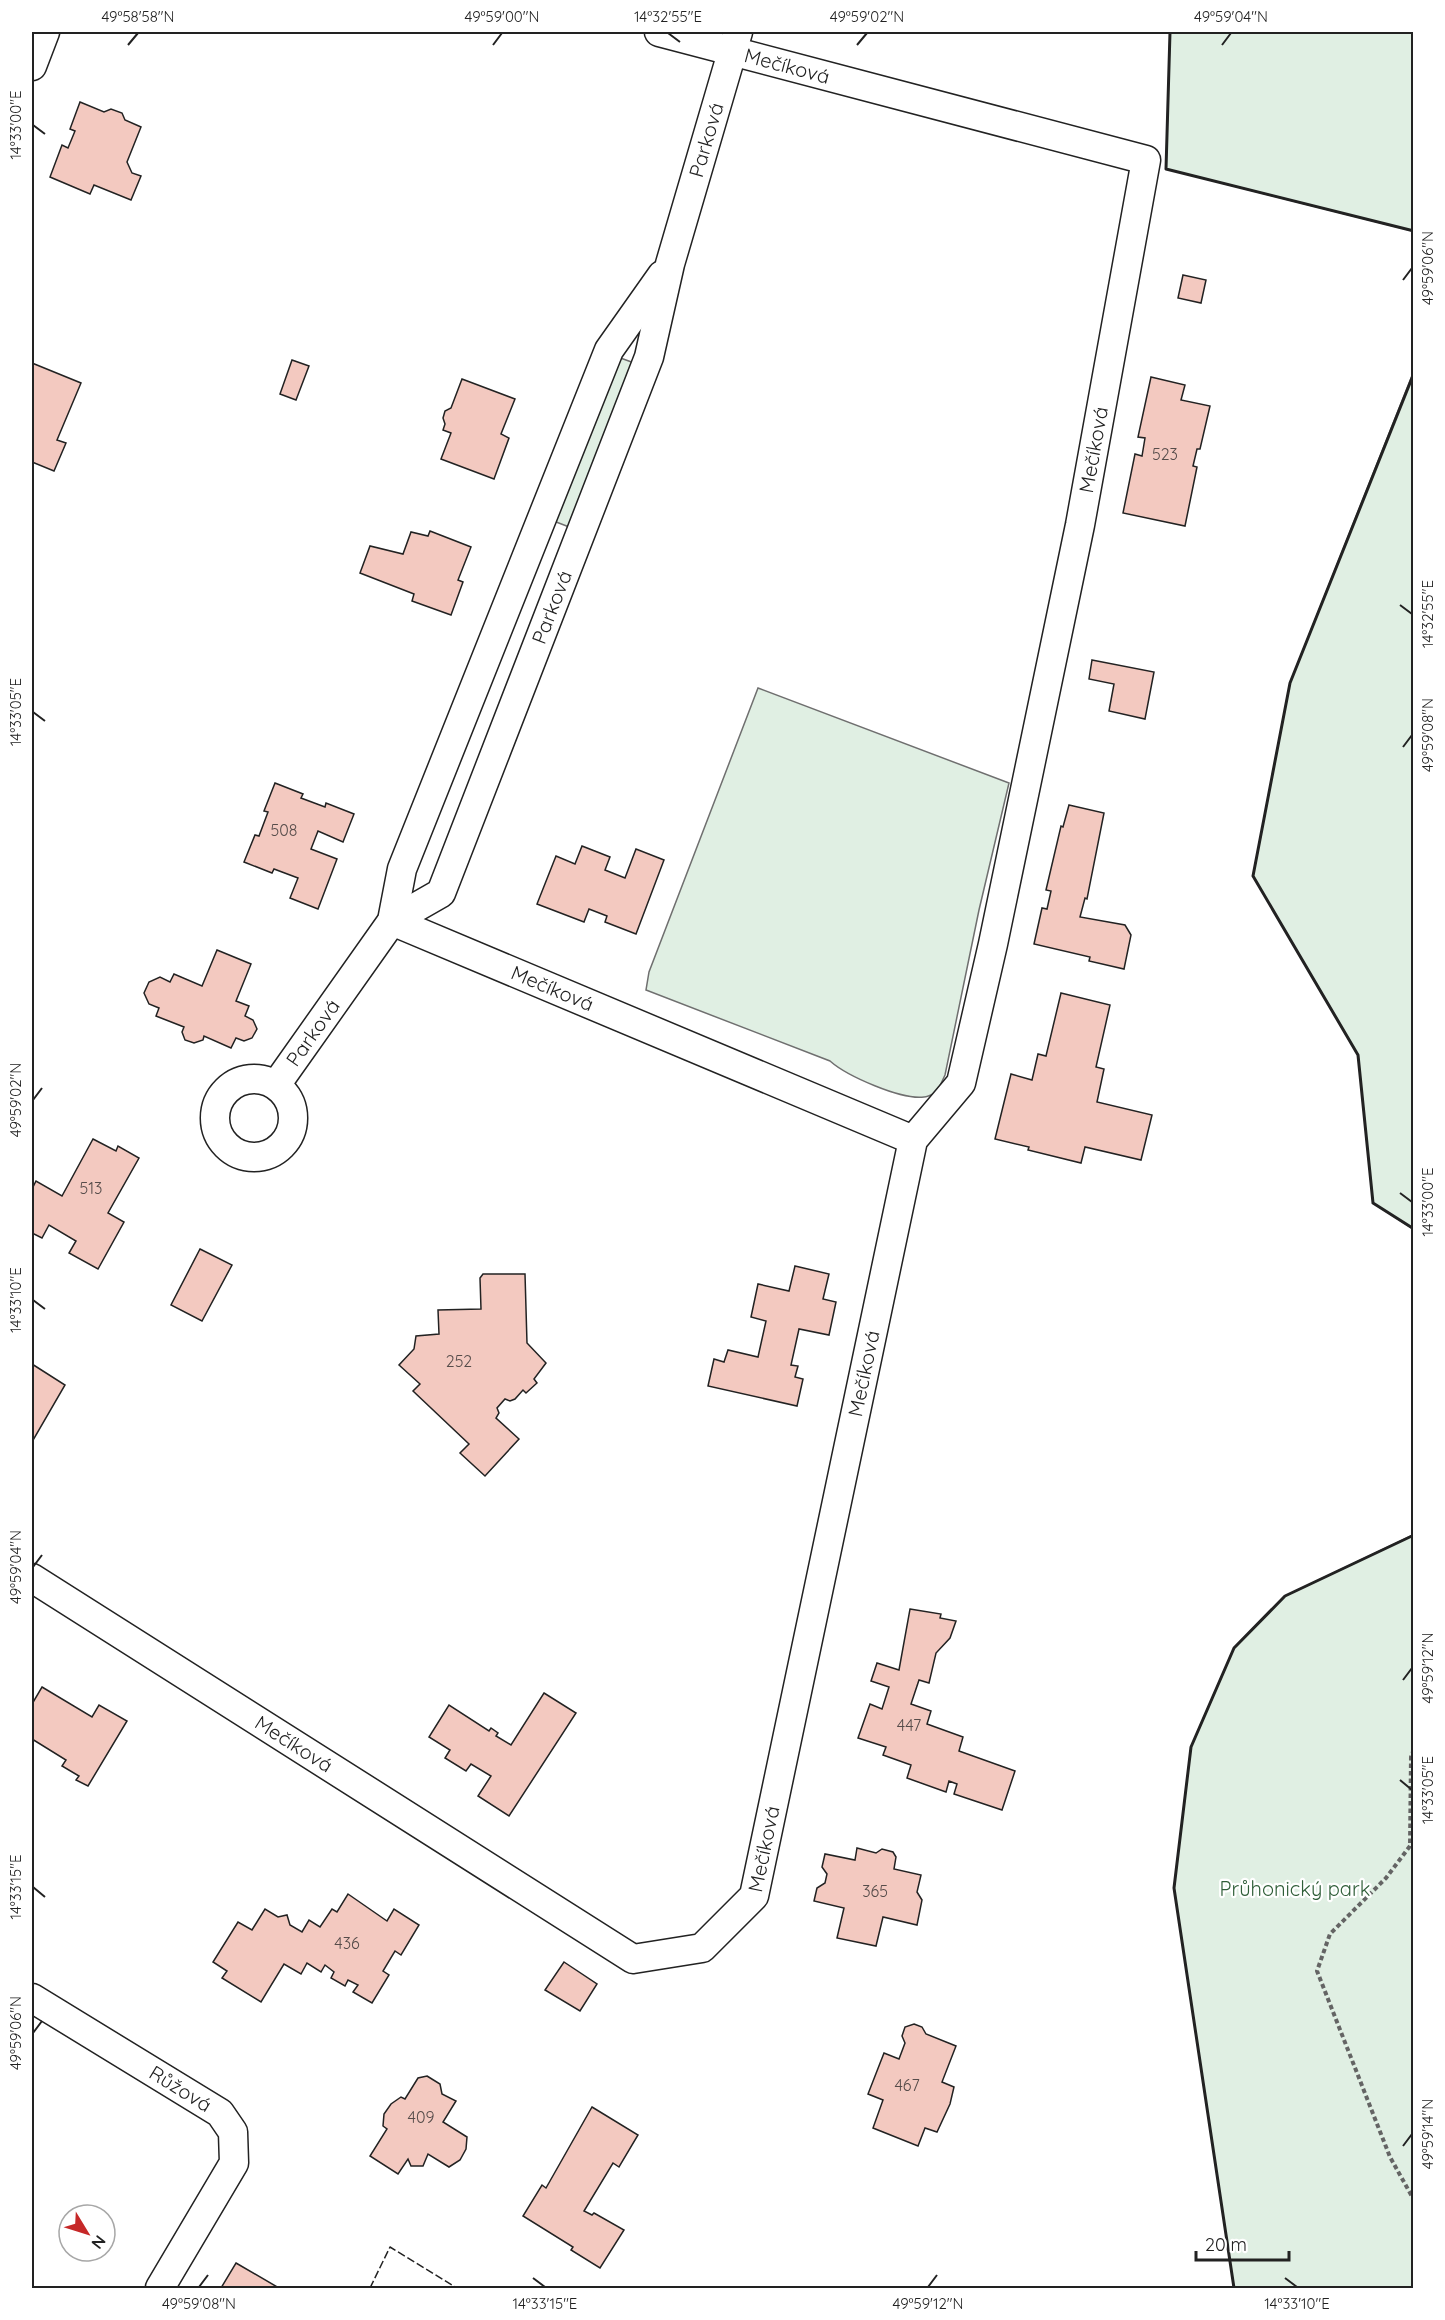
<svg xmlns="http://www.w3.org/2000/svg" width="1445" height="2320" viewBox="0 0 1445 2320" font-family="Quicksand,sans-serif">
<style>
.green{fill:#e0efe3;stroke:#6f6f6f;stroke-width:1.5}
.building{fill:#f3c9c0;stroke:#222;stroke-width:1.5}
.lines{fill:none;stroke-linecap:round;stroke-linejoin:round}
.street-casing{stroke:#222;stroke-width:31}
.path{stroke:#646464;stroke-width:4;stroke-dasharray:4.5 3;stroke-linecap:butt}
.street{stroke:#fff;stroke-width:28}
.fence{stroke:#222;stroke-width:1.5;stroke-dasharray:8 3;stroke-linecap:butt}
.wall{stroke:#222;stroke-width:3}
.ticks{fill:none;stroke:#222;stroke-width:2}
.labels{text-anchor:middle;stroke-width:4.5;stroke-linejoin:round;paint-order:stroke}
.number-label{font-size:16px;fill:#564c4a}
.street-label{font-size:20px;fill:#222;stroke:#fff}
.park-label{font-size:20px;fill:#2f5e38;stroke:#fff}
.neatline{fill:none;stroke:#222;stroke-width:2}
.ticks-label{font-size:15px;text-anchor:middle;fill:#222}
</style>
<rect width="100%" height="100%" fill="#fff"/>
<g class="green">
<polygon points="1170,32 1413,32 1413,231 1166,169"/>
<polygon points="615,356 637,364 577,530 551,520"/>
<polygon points="1413,373 1414,1229 1413,1229 1373,1203 1358,1055 1253,876 1290,683"/>
<path d="M 758,688 L 1009,783 L 979,910 L 945,1075 L 937,1092 C 933,1094 928,1097 924,1097 C 901,1100 847,1076 830,1061 L 646,990 L 649,972 Z"/>
<polygon points="1413,1535 1413,2288 1234,2288 1174,1888 1191,1747 1234,1648 1285,1596"/>
</g>
<g class="building">
<polygon points="80,102 104,112 111,109 122,113 125,120 141,127 127,162 132,173 141,176 131,200 94,185 90,194 50,177 62,145 68,148 75,131 70,129"/>
<polygon points="1183,275 1206,280 1201,303 1178,298"/>
<polygon points="292,360 309,366 296,400 280,394"/>
<polygon points="32,363 81,383 57,440 66,443 54,471 32,462"/>
<polygon points="1151,377 1185,385 1181,400 1210,406 1200,449 1197,449 1193,466 1197,467 1185,526 1123,513 1135,454 1142,456 1145,438 1138,437"/>
<polygon points="462,379 515,399 501,434 509,438 494,479 441,459 451,433 443,430 445,424 443,418 445,411 451,408"/>
<polygon points="430,531 471,547 458,580 463,582 451,615 412,601 414,594 360,573 370,546 403,554 411,532 428,536"/>
<polygon points="1092,660 1154,672 1145,719 1109,711 1114,684 1089,679"/>
<polygon points="275,783 303,794 301,798 325,807 326,803 354,814 343,842 318,831 311,849 337,859 318,909 290,898 298,878 274,869 272,873 244,862 255,835 259,836 268,812 264,811"/>
<polygon points="1069,805 1104,813 1087,899 1085,898 1080,917 1125,925 1131,935 1124,969 1089,961 1090,957 1034,944 1042,908 1047,909 1051,891 1046,890 1061,826 1063,827"/>
<polygon points="582,846 610,857 605,870 625,878 636,849 664,860 636,934 605,922 607,916 589,909 584,922 537,904 556,856 575,864"/>
<polygon points="217,950 251,964 236,1001 249,1006 245,1016 253,1020 257,1029 252,1038 244,1041 236,1038 231,1048 204,1036 203,1040 194,1043 185,1040 182,1032 184,1027 156,1016 159,1008 149,1004 144,993 149,982 160,977 170,982 174,974 202,986"/>
<polygon points="1061,993 1110,1005 1096,1067 1104,1069 1097,1102 1152,1115 1141,1160 1085,1147 1081,1163 1028,1150 1029,1147 995,1139 1011,1074 1032,1080 1038,1054 1046,1056"/>
<polygon points="93,1139 116,1151 118,1146 139,1158 108,1213 124,1222 98,1269 69,1253 76,1241 49,1225 42,1238 32,1233 32,1189 36,1181 62,1196"/>
<polygon points="200,1249 232,1265 202,1321 171,1305"/>
<polygon points="795,1266 829,1274 823,1299 836,1302 829,1335 799,1329 791,1365 798,1366 795,1377 803,1379 797,1406 708,1386 714,1359 724,1362 728,1350 758,1357 766,1321 751,1317 758,1284 789,1291"/>
<polygon points="483,1274 525,1274 527,1343 546,1363 534,1379 537,1383 526,1393 523,1390 515,1399 510,1401 505,1399 497,1408 499,1413 496,1418 519,1439 485,1476 460,1453 469,1444 413,1391 420,1384 399,1365 414,1349 416,1336 439,1334 438,1310 481,1309 480,1278"/>
<polygon points="32,1364 65,1385 32,1442"/>
<polygon points="910,1609 941,1614 940,1618 956,1621 950,1638 936,1653 929,1683 919,1680 911,1704 931,1711 927,1724 963,1737 959,1751 1015,1771 1002,1810 954,1794 957,1784 949,1781 946,1792 907,1778 911,1765 883,1755 886,1747 858,1738 870,1704 882,1709 889,1687 871,1681 877,1663 899,1670"/>
<polygon points="42,1687 92,1717 99,1705 127,1721 88,1786 76,1780 79,1776 62,1766 66,1760 32,1739 32,1704"/>
<polygon points="544,1693 576,1713 509,1816 478,1796 491,1776 471,1764 466,1771 445,1758 450,1750 429,1737 449,1705 489,1731 491,1728 498,1733 496,1736 511,1745"/>
<polygon points="857,1848 876,1853 882,1849 893,1852 896,1857 894,1869 921,1875 917,1892 922,1900 917,1925 883,1917 876,1946 837,1938 844,1908 814,1901 817,1888 825,1883 827,1874 822,1867 825,1854 855,1860"/>
<polygon points="348,1894 387,1921 394,1909 419,1925 401,1955 395,1951 383,1971 389,1975 372,2003 353,1992 358,1985 348,1980 345,1986 331,1978 334,1972 325,1965 321,1972 307,1963 301,1974 284,1964 261,2002 222,1978 227,1971 213,1962 238,1922 252,1930 265,1909 278,1917 287,1915 290,1925 302,1932 309,1920 320,1927 332,1909 337,1912"/>
<polygon points="564,1962 597,1984 580,2011 545,1990"/>
<polygon points="914,2024 922,2027 926,2034 956,2046 942,2082 954,2087 950,2104 937,2132 925,2128 918,2146 873,2128 883,2100 868,2094 884,2053 899,2059 905,2043 902,2036 905,2027"/>
<polygon points="427,2076 440,2084 442,2094 456,2101 443,2122 467,2137 466,2149 460,2160 449,2167 428,2154 423,2166 411,2166 408,2159 398,2174 370,2156 387,2129 383,2126 384,2114 391,2104 401,2097 405,2099 418,2078"/>
<polygon points="592,2107 638,2135 619,2167 613,2163 584,2211 592,2215 594,2213 624,2230 600,2268 571,2250 573,2247 523,2216 542,2185 546,2188"/>
<polygon points="236,2263 279,2288 221,2288"/>
</g>
<g class="lines">
<g class="street-casing">
<g id="street">
<polyline points="32,66 45,32"/>
<path id="s1" d="M 392,921 L 441,893 L 649,357 L 670,264 L 738,32"/>
<path id="s2" d="M 392,921 L 913,1140"/>
<circle cx="254" cy="1118" r="39"/>
<path id="s3" d="M 276,1085 L 392,921 L 402,869 L 609,350 L 662,275"/>
<path id="s4" d="M 32,1578 L 633,1959 L 702,1948 L 754,1896 L 913,1140 L 961,1083 L 993,944 L 1080,525 L 1146,160 L 659,32"/>
<path id="s5" d="M 32,1998 L 220,2113 L 233,2132 L 234,2163 L 160,2288"/>
</g>
</g>
<polyline class="path" points="1414,1749 1411,1757 1410,1846 1386,1878 1330,1934 1317,1971 1390,2157 1414,2200"/>
<use href="#street" class="street"/>
<polyline class="fence" points="370,2288 390,2247 457,2288"/>
<g class="wall">
<polyline points="1170,32 1166,169 1414,231"/>
<polyline points="1414,373 1290,683 1253,876 1358,1055 1373,1203 1414,1229"/>
<polyline points="1234,2288 1174,1888 1191,1747 1234,1648 1285,1596 1414,1535"/>
</g>
</g>
<path class="ticks" d="M 668,33 L 680,42M 128,45 L 138,33M 493,45 L 502,33M 857,45 L 867,33M 1222,45 L 1231,33M 33,125 L 45,134M 1403,280 L 1412,268M 1400,605 L 1412,614M 33,712 L 45,721M 1403,747 L 1412,735M 33,1100 L 42,1088M 1400,1193 L 1412,1202M 33,1300 L 45,1309M 33,1567 L 42,1555M 1403,1680 L 1412,1668M 1400,1780 L 1412,1790M 33,1887 L 45,1897M 33,2033 L 42,2021M 1403,2146 L 1412,2134M 533,2278 L 545,2287M 1285,2278 L 1297,2287M 199,2287 L 208,2275M 928,2287 L 937,2275"/>
<g class="labels">
<g class="number-label">
<text x="1165" y="460">523</text>
<text x="284" y="836">508</text>
<text x="91" y="1194">513</text>
<text x="459" y="1367">252</text>
<text x="909" y="1731">447</text>
<text x="875" y="1897">365</text>
<text x="347" y="1949">436</text>
<text x="907" y="2091">467</text>
<text x="421" y="2123">409</text>
</g>
<g class="street-label">
<text transform="translate(787 66) rotate(15)" y="7">Mečíková</text>
<text dy="7" stroke="none"><textPath href="#s1" startOffset="856">Parková</textPath></text>
<text dy="7" stroke="none"><textPath href="#s4" startOffset="2349">Mečíková</textPath></text>
<text dy="7" stroke="none"><textPath href="#s1" startOffset="363">Parková</textPath></text>
<text dy="7" stroke="none"><textPath href="#s2" startOffset="174">Mečíková</textPath></text>
<text dy="7" stroke="none"><textPath href="#s3" startOffset="64">Parková</textPath></text>
<text dy="7" stroke="none"><textPath href="#s4" startOffset="1389">Mečíková</textPath></text>
<text dy="7" stroke="none"><textPath href="#s4" startOffset="310">Mečíková</textPath></text>
<text dy="7" stroke="none"><textPath href="#s4" startOffset="903">Mečíková</textPath></text>
<text dy="7" stroke="none"><textPath href="#s5" startOffset="174">Růžová</textPath></text>
</g>
<g class="park-label">
<text x="1295" y="1896">Průhonický park</text>
</g>
</g>
<rect width="1445" height="2320" fill="none" stroke="#ffffff" stroke-width="66"/>
<g transform="translate(87 2233) rotate(128)"><circle r="28" fill="#ffffff" stroke="#a7a7a7" stroke-width="1.5"/>
<path d="M0-4.5L10 22L0 15L-10 22Z" fill="#c62828"/>
<text y="-9" font-size="16" font-weight="bold" text-anchor="middle" fill="#222222">N</text>
</g>
<path d="M1196 2251v9h93v-9" fill="none" stroke="#222222" stroke-width="3"/>
<text x="1205" y="2251" font-size="18" fill="#222222" stroke="#ffffff" stroke-width="4.5" paint-order="stroke">20 m</text>
<rect x="33" y="33" width="1379" height="2254" class="neatline"/>
<g class="ticks-label">
<text x="138" y="22">49°58'58"N</text>
<text x="502" y="22">49°59'00"N</text>
<text x="668" y="22">14°32'55"E</text>
<text x="867" y="22">49°59'02"N</text>
<text x="1231" y="22">49°59'04"N</text>
<text transform="translate(16 125) rotate(-90)" y="5">14°33'00"E</text>
<text transform="translate(1428 268) rotate(-90)" y="5">49°59'06"N</text>
<text transform="translate(1428 614) rotate(-90)" y="5">14°32'55"E</text>
<text transform="translate(16 712) rotate(-90)" y="5">14°33'05"E</text>
<text transform="translate(1428 735) rotate(-90)" y="5">49°59'08"N</text>
<text transform="translate(16 1100) rotate(-90)" y="5">49°59'02"N</text>
<text transform="translate(1428 1202) rotate(-90)" y="5">14°33'00"E</text>
<text transform="translate(16 1300) rotate(-90)" y="5">14°33'10"E</text>
<text transform="translate(16 1567) rotate(-90)" y="5">49°59'04"N</text>
<text transform="translate(1428 1668) rotate(-90)" y="5">49°59'12"N</text>
<text transform="translate(1428 1790) rotate(-90)" y="5">14°33'05"E</text>
<text transform="translate(16 1887) rotate(-90)" y="5">14°33'15"E</text>
<text transform="translate(16 2033) rotate(-90)" y="5">49°59'06"N</text>
<text transform="translate(1428 2134) rotate(-90)" y="5">49°59'14"N</text>
<text x="199" y="2309">49°59'08"N</text>
<text x="545" y="2309">14°33'15"E</text>
<text x="928" y="2309">49°59'12"N</text>
<text x="1297" y="2309">14°33'10"E</text>
</g>
</svg>
